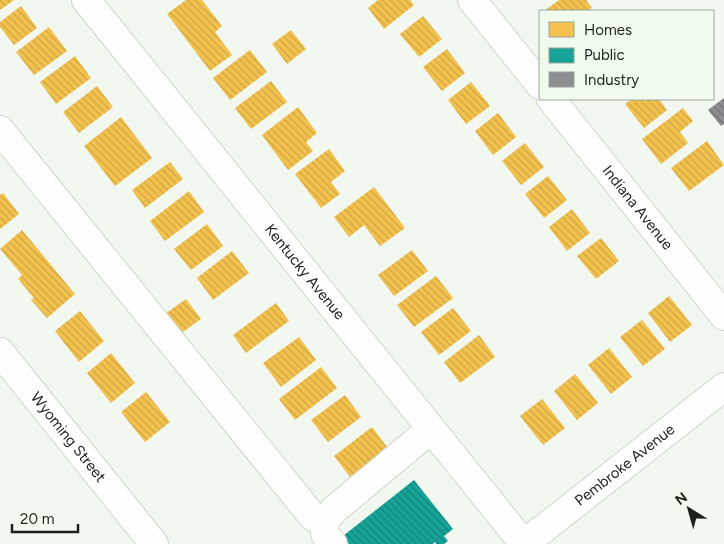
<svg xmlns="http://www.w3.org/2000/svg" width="724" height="544" viewBox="0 0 724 544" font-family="Figtree,sans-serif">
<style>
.homes{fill:url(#homes-back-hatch)}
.public{fill:url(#public-back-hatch)}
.industry{fill:url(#industry-back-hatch)}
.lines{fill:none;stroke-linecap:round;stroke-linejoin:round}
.minor-casing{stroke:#cfd4ce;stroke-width:30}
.minor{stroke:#fdfefd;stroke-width:28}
.labels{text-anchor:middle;stroke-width:5;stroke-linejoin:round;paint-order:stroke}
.street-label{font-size:15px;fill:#1d211c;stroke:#f0fbed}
</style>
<defs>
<pattern id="homes-back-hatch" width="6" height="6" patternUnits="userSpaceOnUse" patternTransform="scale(1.25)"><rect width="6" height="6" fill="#f2c14e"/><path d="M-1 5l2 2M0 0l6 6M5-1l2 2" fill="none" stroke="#cfa644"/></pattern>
<pattern id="public-back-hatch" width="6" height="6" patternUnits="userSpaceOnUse" patternTransform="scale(1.25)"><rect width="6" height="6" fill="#17a398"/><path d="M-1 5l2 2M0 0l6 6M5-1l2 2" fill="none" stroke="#14847b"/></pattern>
<pattern id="industry-back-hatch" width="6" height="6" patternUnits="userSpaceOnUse" patternTransform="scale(1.25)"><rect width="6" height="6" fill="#8d8d92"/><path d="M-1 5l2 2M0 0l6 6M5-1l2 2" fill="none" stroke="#737376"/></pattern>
</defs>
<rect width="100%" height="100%" fill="#f2f8f0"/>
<g class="homes">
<polygon points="0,0 14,0 0,10"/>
<polygon points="186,0 202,0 222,26 215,32 232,55 210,71 167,14"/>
<polygon points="378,0 410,0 414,5 384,29 368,8"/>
<polygon points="559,0 586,0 592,8 587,11 544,11"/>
<polygon points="21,6 37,28 14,45 0,27 0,22"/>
<polygon points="423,16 442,39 419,57 400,34"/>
<polygon points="49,27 67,51 34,75 16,52"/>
<polygon points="291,30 306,49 287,64 272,44"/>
<polygon points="447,49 465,73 442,91 423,67"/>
<polygon points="250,50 267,72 230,100 213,78"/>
<polygon points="75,56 91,78 56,104 40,82"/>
<polygon points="271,81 287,102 251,129 235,108"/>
<polygon points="471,82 490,106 466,124 448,100"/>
<polygon points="97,86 113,107 79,133 63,112"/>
<polygon points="632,99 659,99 667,110 644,128 625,104"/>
<polygon points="298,107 317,133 306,142 313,151 288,170 262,135"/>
<polygon points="683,108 693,121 680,132 688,143 661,164 642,139"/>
<polygon points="498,113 516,137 493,155 475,131"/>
<polygon points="121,117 152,158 115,186 84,146"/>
<polygon points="707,141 724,165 689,191 671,168"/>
<polygon points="525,143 544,167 521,185 502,161"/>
<polygon points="329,149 345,171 331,182 340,194 321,208 295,174"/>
<polygon points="170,162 183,179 145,208 132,190"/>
<polygon points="548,176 567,200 544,218 525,194"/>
<polygon points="374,187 405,228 380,246 364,225 349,237 334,217"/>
<polygon points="189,191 204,212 165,241 150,221"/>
<polygon points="3,193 19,214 0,229 0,195"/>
<polygon points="572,209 590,233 567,251 549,227"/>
<polygon points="207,224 223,246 191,270 174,249"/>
<polygon points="22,230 75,294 47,318 31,300 34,298 18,279 22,275 0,249"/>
<polygon points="601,238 619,261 596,279 577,256"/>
<polygon points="412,250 428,271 394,296 378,275"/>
<polygon points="232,251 249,273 213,300 197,278"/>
<polygon points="436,276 453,298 414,327 397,305"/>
<polygon points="669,296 692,325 670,342 648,313"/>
<polygon points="186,299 201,319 180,334 165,314"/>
<polygon points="276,303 289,321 246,353 233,335"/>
<polygon points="453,308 471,331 439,355 421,332"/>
<polygon points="80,311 104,341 79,362 55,331"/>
<polygon points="642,320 665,349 643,366 620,337"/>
<polygon points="479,335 495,357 460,383 444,362"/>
<polygon points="299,337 316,360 281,387 263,363"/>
<polygon points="609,348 632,377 611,394 588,365"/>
<polygon points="111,353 135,383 111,403 87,373"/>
<polygon points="321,367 337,388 295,420 279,399"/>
<polygon points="575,374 598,403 577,420 554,391"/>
<polygon points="146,392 170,422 145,442 121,412"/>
<polygon points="345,395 361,417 328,442 311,420"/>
<polygon points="542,399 565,428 543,445 520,416"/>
<polygon points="372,427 388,448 350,477 334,456"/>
</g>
<polygon class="public" points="414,480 453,529 444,536 448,541 444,544 436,544 435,542 433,544 349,544 343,536"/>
<polygon class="industry" points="724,98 724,124 721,126 708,110"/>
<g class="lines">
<g class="minor-casing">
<g id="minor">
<path id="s1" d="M 86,0 L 524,544"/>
<polyline points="472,0 540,85"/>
<path id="s2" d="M 551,99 L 724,316"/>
<polyline points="0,130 313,517"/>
<path id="s3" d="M 0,352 L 154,544"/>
<polyline points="333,544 325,534 324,521 335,509 431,429"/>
<path id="s4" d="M 524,544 L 724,387"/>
</g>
</g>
<use href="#minor" class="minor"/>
</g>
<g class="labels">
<g class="street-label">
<text dy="5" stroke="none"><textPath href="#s2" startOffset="139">Indiana Avenue</textPath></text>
<text dy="5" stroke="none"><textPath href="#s1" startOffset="349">Kentucky Avenue</textPath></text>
<text dy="5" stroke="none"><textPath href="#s3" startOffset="109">Wyoming Street</textPath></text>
<text dy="5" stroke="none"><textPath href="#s4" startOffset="128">Pembroke Avenue</textPath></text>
</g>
</g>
<rect x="539" y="10" width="175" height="90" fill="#f0fbed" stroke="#9ca499"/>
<rect x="549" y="22" width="25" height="15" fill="#f2c14e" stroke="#9ca499"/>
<text x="584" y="35" font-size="15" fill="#1d211c">Homes</text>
<rect x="549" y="48" width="25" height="15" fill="#17a398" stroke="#9ca499"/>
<text x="584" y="60" font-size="15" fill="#1d211c">Public</text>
<rect x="549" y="72" width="25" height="15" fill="#8d8d92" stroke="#9ca499"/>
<text x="584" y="85" font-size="15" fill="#1d211c">Industry</text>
<g transform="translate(689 509) rotate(323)" stroke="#f0fbed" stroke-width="4" paint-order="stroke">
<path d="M0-4L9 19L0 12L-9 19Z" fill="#1d211c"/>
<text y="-8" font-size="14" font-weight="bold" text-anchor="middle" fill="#1d211c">N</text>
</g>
<path d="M12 524v8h66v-8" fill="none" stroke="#1d211c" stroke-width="2.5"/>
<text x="20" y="524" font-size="15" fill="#1d211c" stroke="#f0fbed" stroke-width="4" paint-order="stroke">20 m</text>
</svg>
